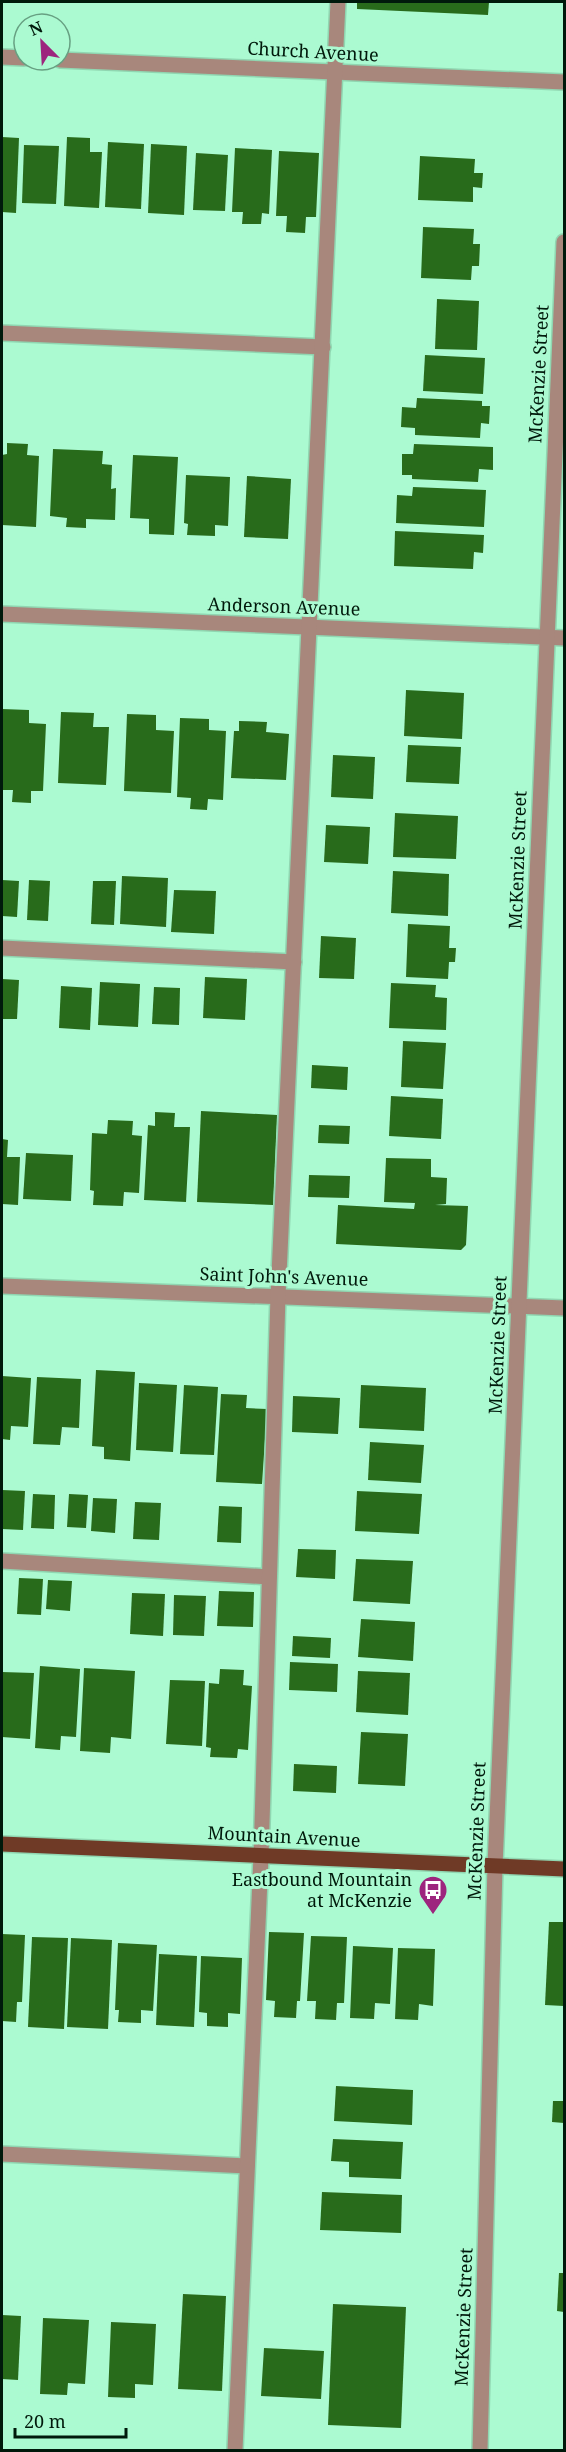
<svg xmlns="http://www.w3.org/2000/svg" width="566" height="2452" viewBox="0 0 566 2452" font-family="'Noto Serif',serif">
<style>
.building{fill:#286b1b}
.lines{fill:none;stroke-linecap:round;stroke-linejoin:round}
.minor-casing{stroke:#90d6b1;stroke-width:18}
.major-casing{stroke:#90d6b1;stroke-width:18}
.minor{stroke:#a8877c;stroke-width:15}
.major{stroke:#6f3a26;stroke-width:15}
.labels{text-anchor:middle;stroke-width:6;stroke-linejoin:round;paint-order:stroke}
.street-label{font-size:18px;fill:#00190b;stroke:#abfad1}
.poi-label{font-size:18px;fill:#00190b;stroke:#abfad1;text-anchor:end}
</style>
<rect width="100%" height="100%" fill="#abfad1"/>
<g class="building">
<polygon points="357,2 489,2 488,15 357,9"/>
<polygon points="2,137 19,138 16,213 2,212"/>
<polygon points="67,137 90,138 90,152 102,152 99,208 64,206"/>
<polygon points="108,142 144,144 141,209 105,207"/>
<polygon points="151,144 187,146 184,215 148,213"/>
<polygon points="24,145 59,146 56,204 22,203"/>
<polygon points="235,148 272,150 269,214 262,213 261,224 242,224 243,212 232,212"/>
<polygon points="279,151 319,153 316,217 306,217 305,233 286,232 287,216 276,216"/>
<polygon points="196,153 228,155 225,211 193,210"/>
<polygon points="420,156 475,159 474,173 483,173 482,188 473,187 473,202 418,200"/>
<polygon points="423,227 474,229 473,244 480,244 479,266 472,266 471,280 421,278"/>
<polygon points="437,299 479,301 477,350 435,349"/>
<polygon points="425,355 485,358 483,394 423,391"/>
<polygon points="417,398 482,401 482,406 490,406 489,424 481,423 480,438 415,435 415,428 401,427 402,407 416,408"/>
<polygon points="7,443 28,444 27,455 39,456 36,527 2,525 2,455 7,454"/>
<polygon points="414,444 493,447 493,470 479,469 478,482 412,479 412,475 402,475 402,454 413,454"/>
<polygon points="53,449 103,451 102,464 112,465 111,489 116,488 115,520 86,519 86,528 66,527 67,518 50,516"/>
<polygon points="133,455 178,457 174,535 149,534 149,519 130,518"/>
<polygon points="186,475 230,477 228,526 215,525 215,536 187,535 188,524 184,523"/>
<polygon points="247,476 291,479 288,539 244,537"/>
<polygon points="413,487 486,490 484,527 396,523 397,495 412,496"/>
<polygon points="395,531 484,535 483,553 474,552 473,569 394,566"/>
<polygon points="406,690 464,693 462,739 404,736"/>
<polygon points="2,709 29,710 29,723 46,724 43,791 31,791 31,803 12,802 13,790 2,790"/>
<polygon points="61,712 94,713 93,727 109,727 106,785 58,783"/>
<polygon points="127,714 156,715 156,730 174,731 171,793 124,791"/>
<polygon points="180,718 209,719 209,730 226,731 223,800 208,799 207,810 190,809 191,798 177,797"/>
<polygon points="239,721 267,722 266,732 289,734 286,780 231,778 234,731 239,731"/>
<polygon points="408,745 461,747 459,784 406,782"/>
<polygon points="333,755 375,757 373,799 331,797"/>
<polygon points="395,813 458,816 456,859 393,857"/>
<polygon points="326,825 370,827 368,864 324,862"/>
<polygon points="393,871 449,874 448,916 391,913"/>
<polygon points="122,876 168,878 166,927 120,924"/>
<polygon points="2,880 19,881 17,917 2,916"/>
<polygon points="29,880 50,881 48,921 27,920"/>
<polygon points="93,881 116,881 114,925 91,924"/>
<polygon points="174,890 216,891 214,934 171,932"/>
<polygon points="408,924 450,926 449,948 456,948 455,962 449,962 448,979 406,977"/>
<polygon points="321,936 356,938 354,979 319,978"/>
<polygon points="205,977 247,979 245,1020 203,1018"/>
<polygon points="2,979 19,980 17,1019 2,1019"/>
<polygon points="100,982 140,984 138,1027 98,1025"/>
<polygon points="391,983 436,985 435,997 447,998 446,1030 389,1028"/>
<polygon points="61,986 92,988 90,1030 59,1028"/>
<polygon points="154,987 180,988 179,1025 152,1024"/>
<polygon points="403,1041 446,1043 443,1089 401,1087"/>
<polygon points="312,1065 348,1067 347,1090 311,1088"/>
<polygon points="391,1096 443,1099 441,1139 389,1136"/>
<polygon points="201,1111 277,1115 273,1205 197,1202"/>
<polygon points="155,1112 175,1113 174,1127 190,1127 186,1202 144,1200 148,1125 155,1126"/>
<polygon points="108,1120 133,1121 132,1135 142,1136 139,1193 124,1192 123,1206 93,1205 94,1191 90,1190 92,1133 107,1134"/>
<polygon points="319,1125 350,1126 349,1144 318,1143"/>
<polygon points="2,1139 8,1140 7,1157 20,1157 18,1205 2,1204"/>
<polygon points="26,1153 73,1155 71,1201 23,1199"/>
<polygon points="386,1158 431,1159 431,1177 447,1178 446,1204 435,1205 468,1206 466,1245 461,1250 336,1244 338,1205 414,1209 415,1203 384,1202"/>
<polygon points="309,1175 350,1176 349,1198 308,1197"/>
<polygon points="96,1370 135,1372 130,1461 104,1459 104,1447 92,1446"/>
<polygon points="2,1376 31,1378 28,1427 11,1426 10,1440 2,1439"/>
<polygon points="37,1377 81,1379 79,1428 62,1427 60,1445 33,1444"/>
<polygon points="139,1383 177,1385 173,1452 136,1450"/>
<polygon points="184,1385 218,1387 214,1455 180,1454"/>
<polygon points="361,1385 426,1388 424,1431 359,1428"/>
<polygon points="221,1394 247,1395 246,1408 267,1409 262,1484 216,1482"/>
<polygon points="293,1396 340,1398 338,1434 292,1432"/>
<polygon points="370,1442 424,1445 421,1483 368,1480"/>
<polygon points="2,1490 25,1491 23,1530 2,1529"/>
<polygon points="357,1491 422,1494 419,1534 355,1531"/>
<polygon points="33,1494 55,1495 54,1529 31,1528"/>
<polygon points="69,1494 88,1495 86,1528 67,1527"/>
<polygon points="93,1498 117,1499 115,1533 91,1531"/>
<polygon points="135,1502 161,1503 159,1540 133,1539"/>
<polygon points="219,1506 242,1507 241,1543 217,1542"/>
<polygon points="298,1549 336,1550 335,1579 296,1577"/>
<polygon points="356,1559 413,1561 410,1604 353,1601"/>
<polygon points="19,1578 43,1579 41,1615 17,1614"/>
<polygon points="48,1580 72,1581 70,1611 46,1609"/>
<polygon points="219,1591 254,1592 253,1627 217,1626"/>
<polygon points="132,1593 165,1594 163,1636 130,1634"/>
<polygon points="174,1595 206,1596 204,1636 173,1635"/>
<polygon points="361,1619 415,1622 413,1661 358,1657"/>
<polygon points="293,1636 331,1638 330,1658 292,1656"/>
<polygon points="290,1662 338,1664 337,1692 289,1690"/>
<polygon points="40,1666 80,1669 76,1737 61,1736 60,1750 35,1748"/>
<polygon points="84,1668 135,1671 131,1739 111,1737 110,1753 80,1751"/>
<polygon points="220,1669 244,1670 243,1685 252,1686 248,1750 238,1749 237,1758 210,1757 211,1748 206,1747 209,1683 219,1684"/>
<polygon points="358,1671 410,1673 408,1715 356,1712"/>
<polygon points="2,1672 34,1673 30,1739 2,1737"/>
<polygon points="170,1680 205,1681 202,1746 166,1744"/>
<polygon points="361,1732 408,1734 405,1786 358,1784"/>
<polygon points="294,1764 337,1766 336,1793 293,1791"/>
<polygon points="549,1922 564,1922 564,2006 545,2005"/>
<polygon points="269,1932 304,1933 300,2001 297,2001 296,2018 274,2017 275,2001 266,2000"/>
<polygon points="2,1934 25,1935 22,2002 17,2002 16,2022 2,2021"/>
<polygon points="311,1936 347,1937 344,2003 337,2003 336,2020 315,2019 316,2001 307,2001"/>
<polygon points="32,1937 68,1938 64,2029 28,2027"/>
<polygon points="71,1938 112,1940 108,2029 67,2027"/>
<polygon points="118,1943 157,1945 153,2011 141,2010 141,2023 118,2022 119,2010 115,2010"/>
<polygon points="353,1946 393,1948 390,2004 375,2003 374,2019 350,2018"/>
<polygon points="398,1948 435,1949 433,2006 419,2004 418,2020 395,2019"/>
<polygon points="159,1954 197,1956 194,2027 156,2025"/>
<polygon points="201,1956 242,1958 240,2014 228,2013 228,2027 207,2026 207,2013 199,2012"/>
<polygon points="336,2086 413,2090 412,2125 334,2121"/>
<polygon points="553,2101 564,2101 564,2123 552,2122"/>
<polygon points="333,2139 403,2142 401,2179 349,2177 349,2162 331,2161"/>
<polygon points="322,2192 402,2195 401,2233 320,2230"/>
<polygon points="559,2273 564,2273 564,2312 557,2311"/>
<polygon points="183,2294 226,2296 222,2391 178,2389"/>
<polygon points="333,2304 406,2307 401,2428 328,2425"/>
<polygon points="2,2315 21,2316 18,2380 2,2379"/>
<polygon points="43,2318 89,2320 85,2384 68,2383 67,2395 40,2394"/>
<polygon points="111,2322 156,2324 153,2385 135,2384 135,2398 108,2397"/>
<polygon points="264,2348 324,2351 321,2399 261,2396"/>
</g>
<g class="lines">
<g class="minor-casing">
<g id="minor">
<polyline points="2,57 24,58"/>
<polyline points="60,60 564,82"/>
<polyline points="2,333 323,347"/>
<polyline points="2,614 564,638"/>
<polyline points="2,948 294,962"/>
<polyline points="2,1286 564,1308"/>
<polyline points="2,1561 269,1577"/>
<polyline points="2,2154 247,2166"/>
<polyline points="235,2450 261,1856 278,1296 338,2"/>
<polyline points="480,2450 495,1866 564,242"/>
</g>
</g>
<g class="major-casing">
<polyline id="major" points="2,1844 564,1869"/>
</g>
<use href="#minor" class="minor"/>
<use href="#major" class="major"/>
</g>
<defs>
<g id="bus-pin" transform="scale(1.5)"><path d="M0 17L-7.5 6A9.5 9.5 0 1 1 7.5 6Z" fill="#9d257e" stroke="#abfad1"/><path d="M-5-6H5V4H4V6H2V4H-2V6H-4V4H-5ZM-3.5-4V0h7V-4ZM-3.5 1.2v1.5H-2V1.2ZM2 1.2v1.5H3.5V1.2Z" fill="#fff"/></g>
</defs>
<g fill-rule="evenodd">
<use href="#bus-pin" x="433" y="1890"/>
</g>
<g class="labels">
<g class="street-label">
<text transform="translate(313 52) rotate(3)" y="6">Church Avenue</text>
<text transform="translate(539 374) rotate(-87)" y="6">McKenzie Street</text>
<text transform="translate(284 607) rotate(2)" y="6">Anderson Avenue</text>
<text transform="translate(518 860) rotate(-88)" y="6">McKenzie Street</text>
<text transform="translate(284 1277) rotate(2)" y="6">Saint John's Avenue</text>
<text transform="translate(498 1345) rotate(-88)" y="6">McKenzie Street</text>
<text transform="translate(477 1831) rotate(-88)" y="6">McKenzie Street</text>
<text transform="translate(284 1837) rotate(3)" y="6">Mountain Avenue</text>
<text transform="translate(464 2317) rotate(-88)" y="6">McKenzie Street</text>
</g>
<g class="poi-label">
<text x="412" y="1886">Eastbound Mountain<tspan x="412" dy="21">at McKenzie</tspan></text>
</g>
</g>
<rect width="566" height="2452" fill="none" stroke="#00190b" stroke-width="6"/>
<g transform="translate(42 42) rotate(336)"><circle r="28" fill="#abfad1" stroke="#67a082" stroke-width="1.5"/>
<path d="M0-4.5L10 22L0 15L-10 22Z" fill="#9d257e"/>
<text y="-9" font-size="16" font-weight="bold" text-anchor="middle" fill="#00190b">N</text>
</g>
<path d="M15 2428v9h111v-9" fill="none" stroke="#00190b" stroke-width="3"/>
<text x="24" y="2428" font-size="18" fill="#00190b" stroke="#abfad1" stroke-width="4.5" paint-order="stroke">20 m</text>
</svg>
